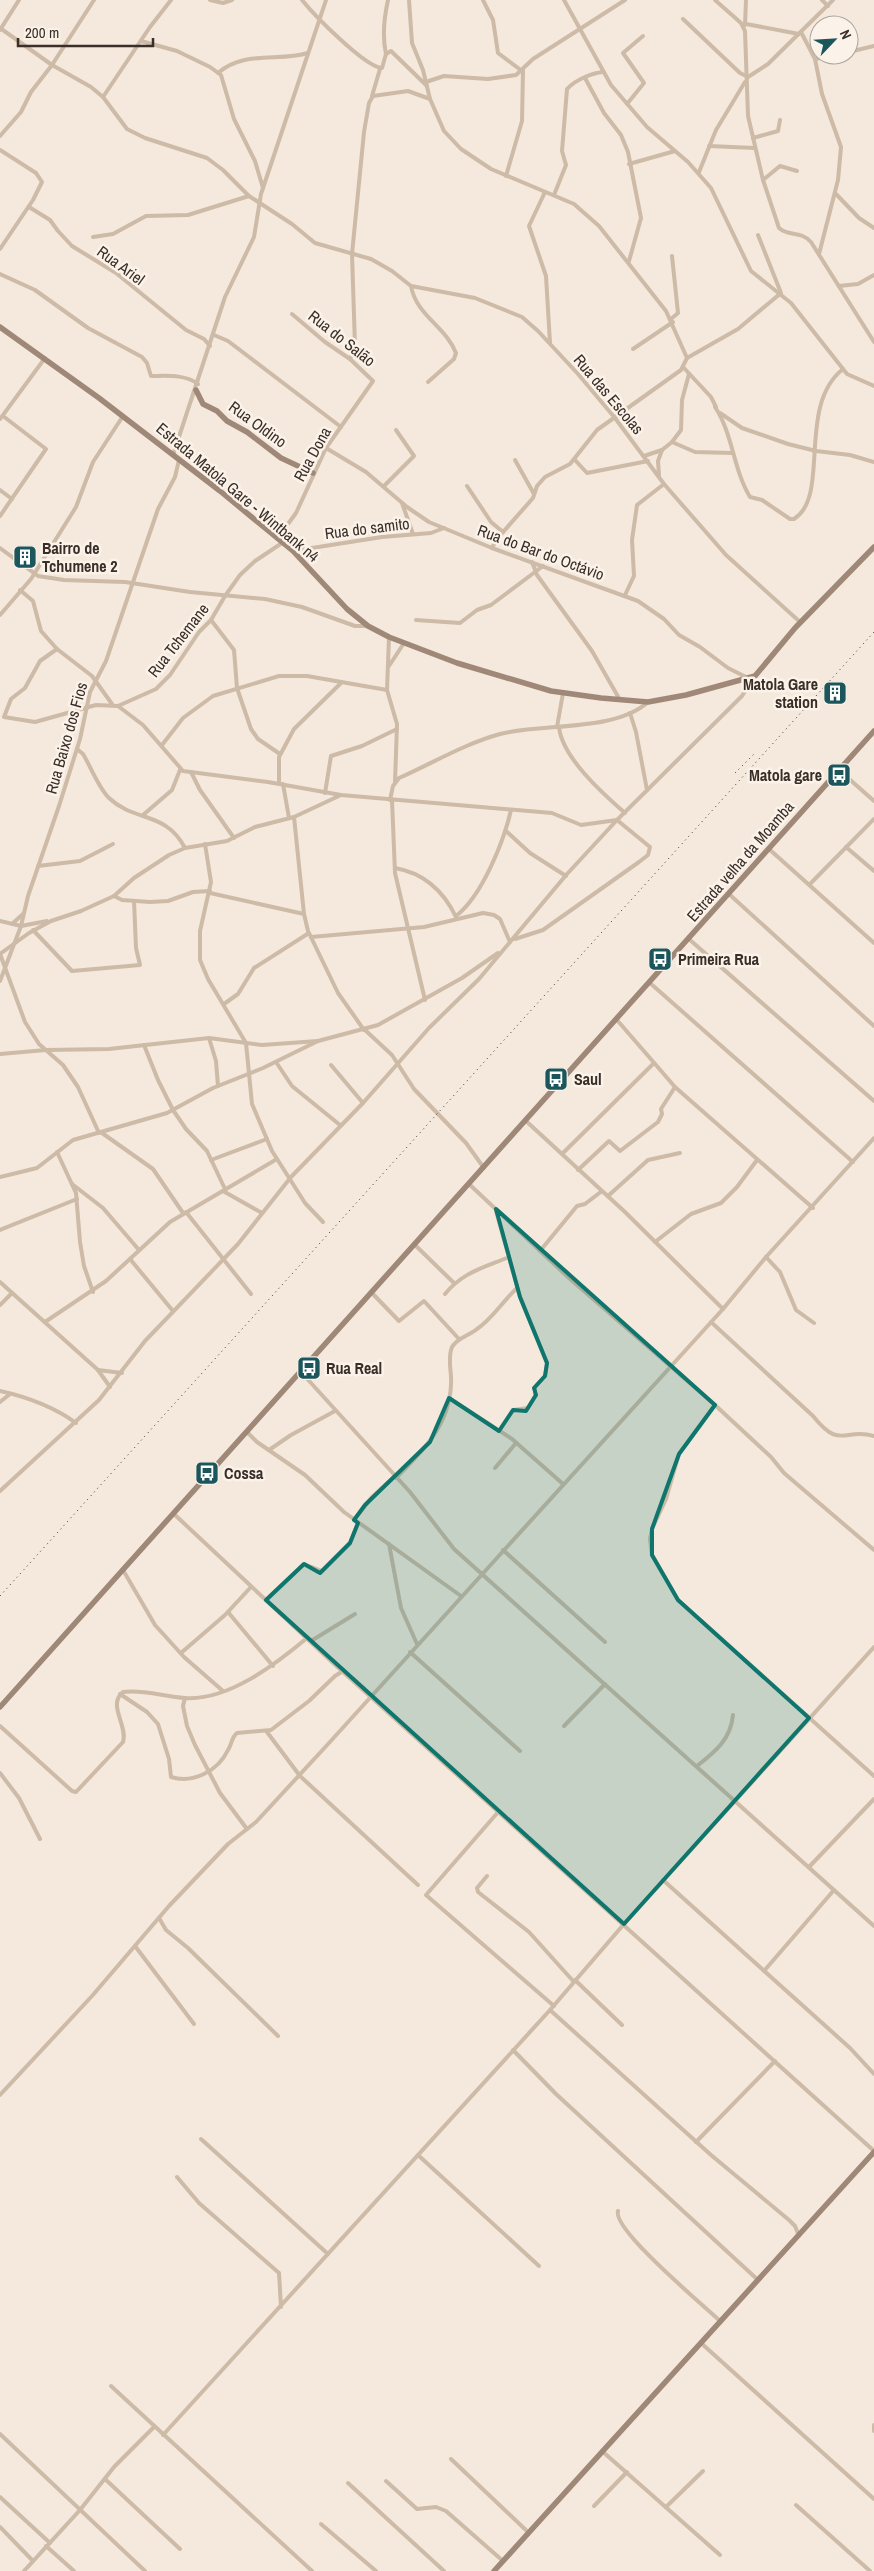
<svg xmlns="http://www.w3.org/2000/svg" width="874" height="2571" viewBox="0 0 874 2571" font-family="'Archivo Narrow',sans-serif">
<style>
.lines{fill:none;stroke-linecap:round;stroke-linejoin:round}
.street{stroke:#cdbaa7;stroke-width:4}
.secondary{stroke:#a08878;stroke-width:5.5}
.rail{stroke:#392e28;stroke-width:1;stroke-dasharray:1 4;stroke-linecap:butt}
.marked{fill:#0f766e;fill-opacity:0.2;stroke:#0f766e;stroke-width:4;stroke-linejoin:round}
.labels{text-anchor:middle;stroke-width:5;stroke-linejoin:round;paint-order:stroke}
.street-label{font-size:16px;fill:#392e28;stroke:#fbf3e9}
.poi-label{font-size:16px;font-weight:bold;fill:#392e28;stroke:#fbf3e9;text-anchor:start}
</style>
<rect width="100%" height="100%" fill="#f4e9dc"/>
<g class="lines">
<g class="street">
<polyline points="210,0 223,3 232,0"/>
<path d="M 302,0 C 314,15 365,67 382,68 L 386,54 L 391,51 L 427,86"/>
<polyline points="409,0 412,43 423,70 430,99"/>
<polyline points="483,0 493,20 498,53 522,71"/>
<polyline points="564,0 611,85 647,127 688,162 711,188 751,271 791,303 847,374 874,386"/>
<path d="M 715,0 L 741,23 L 745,31 L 748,116 L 763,180 L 779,228 C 789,237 800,230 811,242 L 874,342"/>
<polyline points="822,0 828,6"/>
<polyline points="683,19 740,73 748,77 768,64 833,0"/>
<polyline points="746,24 799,34"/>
<polyline points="745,25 746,0"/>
<polyline points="0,28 52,65 91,87 103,97 127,129 145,138 207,158 223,170 249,196 292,224 315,243 371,259 392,271 411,286 475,298 522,317 538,331 578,374 615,418 664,484 726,555 800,622"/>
<polyline points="0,30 19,0"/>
<polyline points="801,32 815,59 822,94 841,147 838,180 819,254"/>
<polyline points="141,41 177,51 210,67 221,75 234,119 255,161 263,188"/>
<polyline points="849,52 874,46"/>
<path d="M 386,54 C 382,36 384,18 388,0"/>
<polyline points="815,59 837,55"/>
<path d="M 218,73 C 244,50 279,62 308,53"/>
<polyline points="585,78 604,113 621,135 628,152 641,218 629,261"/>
<polyline points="426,82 444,76 488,79 516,75 533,59 625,0"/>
<polyline points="372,96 380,69"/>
<polyline points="103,97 150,27 171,0"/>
<polyline points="627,104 644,83 623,53 643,36"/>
<polyline points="0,136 21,112 31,92 52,65 94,0"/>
<polyline points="753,138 778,131 780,120"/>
<polyline points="709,146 755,148"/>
<polyline points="0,150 36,173 42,182 33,200 0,249"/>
<polyline points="629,164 675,151"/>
<polyline points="699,172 716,130 745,82"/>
<polyline points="506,176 522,121 523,70"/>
<polyline points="763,180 780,166 797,171"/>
<polyline points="545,192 529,226 546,276 550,343"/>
<polyline points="836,194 859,218 874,228"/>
<path d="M 554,195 L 566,165 L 562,151 L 567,89 C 575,80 592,73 603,72"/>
<polyline points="29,207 50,220 58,231 72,246 116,273 186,330 204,339 210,346"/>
<polyline points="93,237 113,234 146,216 188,215 249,196"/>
<path d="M 0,274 L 35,290 L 88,328 L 142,357 L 147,363 L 151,376 C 166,376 185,374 198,384"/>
<path d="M 411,286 C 416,315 446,327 456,353 L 454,359 L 428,382"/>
<polyline points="839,286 858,284 874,275"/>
<polyline points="671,319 678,313 672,256"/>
<polyline points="214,335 228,341 341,427"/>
<polyline points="633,349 673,322"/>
<polyline points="350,359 355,346 352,254 364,132 369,103 373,96 408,91 430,99 444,131 461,149 491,169 574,204 599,226 666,311 687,358"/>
<polyline points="683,367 711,397 716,407"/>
<path d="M 715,407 C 733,434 733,469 750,497 L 762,500 L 790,519 L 794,519 C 831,496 796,406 843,369"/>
<polyline points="720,413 742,428 788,444 816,451 850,455 874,462"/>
<polyline points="0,419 45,358"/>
<polyline points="672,442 681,430 682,400 689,374"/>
<polyline points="326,448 366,472 407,507 429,522 492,548 638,601 664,619 679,635 700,647 728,668 746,677"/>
<polyline points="173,455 225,297 254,237 261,194 326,0"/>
<polyline points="644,456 662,450 672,442 695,452 732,453"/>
<polyline points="574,459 587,473 648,461"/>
<polyline points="515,460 534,494"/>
<polyline points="659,475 658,461 662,450"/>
<polyline points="384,486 414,456 396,430"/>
<polyline points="467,486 491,522 503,532"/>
<polyline points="0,490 12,499"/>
<polyline points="402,503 413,534"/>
<polyline points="0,516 46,449 3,416"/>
<polyline points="277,539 296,513 326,448 373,381 350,359 325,342 292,314"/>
<polyline points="0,548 38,576 64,580 125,582 190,592 265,599 302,607 355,626 368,626"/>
<polyline points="492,548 496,540 533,498 537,486 545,477 570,464 597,430 681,370 687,358 738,329 781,293 758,235"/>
<polyline points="293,551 382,537 431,533 444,528"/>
<polyline points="532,562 537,575 592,651 620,700"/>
<polyline points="20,590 33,601 41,631 57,649 92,676 112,704"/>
<polyline points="625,595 634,576 632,540 637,505 664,484"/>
<polyline points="0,615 31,579 76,507 93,462 123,416"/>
<polyline points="211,620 234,650 237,688 251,729 258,739 280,754"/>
<polyline points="416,620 460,623 477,610 491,605 543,566"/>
<polyline points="389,637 387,690 397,724 395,782"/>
<polyline points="57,649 40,661 25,688 11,699 4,717 35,722 96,705 118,706 143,725 183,771 268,782 341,795 552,813 581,825 617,820 650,847 648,855 639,862 543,930 515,939"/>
<polyline points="389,666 404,643"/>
<polyline points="118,706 156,689 170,675 199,632 211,620 225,596 240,575 255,561 282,543"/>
<polyline points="630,713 636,732 647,790"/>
<polyline points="557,727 563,693"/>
<path d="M 559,727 C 562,757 602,793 625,813"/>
<polyline points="162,745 183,718 213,696 279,676 307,676 387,690"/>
<path d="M 77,749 L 83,754 C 91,767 98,787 109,798 C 134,822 166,811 185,848"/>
<polyline points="839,770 874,801"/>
<polyline points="191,772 200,790 234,838"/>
<polyline points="279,783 279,757 294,729 341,683"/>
<polyline points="283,784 289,818"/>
<polyline points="325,793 331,756 362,746 397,729"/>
<path d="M 390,800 L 393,786 L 399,778 C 433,763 464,744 500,734 C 543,723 615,732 648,702"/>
<polyline points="392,800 395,873 425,1000"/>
<polyline points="143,815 172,790 180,770"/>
<polyline points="294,817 304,914 308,931 338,993 364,1030"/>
<polyline points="506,831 530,853 566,876"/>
<polyline points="205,844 211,882 200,931 200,960 208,979 246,1043 252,1104 272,1151 305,1203 323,1222"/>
<polyline points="846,847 874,871"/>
<polyline points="769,849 874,943"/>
<polyline points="38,866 80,861 113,844"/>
<path d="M 395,868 C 424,873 443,890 456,917"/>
<polyline points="810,884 874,819"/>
<polyline points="210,893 304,914"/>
<polyline points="729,894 874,1026"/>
<polyline points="114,896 122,900 150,902 168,901 193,892 210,891"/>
<path d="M 456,916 C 482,896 504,841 511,810"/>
<polyline points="0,921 21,926 47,921"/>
<polyline points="12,924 23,914"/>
<polyline points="33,930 72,971 140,965 136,948 134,901"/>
<polyline points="311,937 424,927 483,913 494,915 500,919 510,942"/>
<polyline points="690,940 874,1101"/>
<polyline points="0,954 29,933 51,921 81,911 114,896 134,878 169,855 185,848 227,841 255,827 294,817 341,795"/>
<polyline points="0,954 25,1022 39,1044 63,1065 78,1087 99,1133"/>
<polyline points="0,981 21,926 28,896 59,806 80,739 90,692 106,661 158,509 175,477 179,460"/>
<polyline points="650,983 853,1162"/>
<polyline points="224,1004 238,994 254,968 309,933"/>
<polyline points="617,1020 675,1087 813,1208"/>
<polyline points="365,1030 392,1055 414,1089 466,1143 484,1168"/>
<polyline points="209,1038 216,1061 218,1086"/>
<polyline points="144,1045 158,1080 173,1110 186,1129 207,1151 225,1189"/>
<polyline points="0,1054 46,1050 109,1049 209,1038 262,1045 318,1041"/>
<polyline points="276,1062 292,1086 340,1125"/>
<polyline points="331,1065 363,1103"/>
<polyline points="526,1121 625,1212 723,1309"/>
<polyline points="102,1133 153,1169 183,1213"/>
<polyline points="57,1152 76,1193 80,1242 84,1266 93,1292"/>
<polyline points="562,1154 653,1064"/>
<polyline points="211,1160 267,1139"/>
<polyline points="578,1170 609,1141 620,1151 658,1122 662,1114 661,1109 675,1087"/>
<polyline points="0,1177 37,1168 73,1140 167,1113 213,1088 263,1068 318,1041 378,1025 462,978 498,953"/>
<polyline points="72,1184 103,1208 139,1250"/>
<polyline points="469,1184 569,1278 715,1405 771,1457 784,1473 874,1550"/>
<polyline points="223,1191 262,1213"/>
<polyline points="608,1196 648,1160 680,1153"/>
<polyline points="496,1211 520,1297 547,1363 545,1376 535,1387 535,1396 528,1408 513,1410 499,1431"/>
<polyline points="186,1212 251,1294"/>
<polyline points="0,1230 77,1199"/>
<polyline points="655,1242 691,1214 721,1203 737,1187 757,1160"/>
<polyline points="415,1245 454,1283"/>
<polyline points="540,1251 577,1206 585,1204 602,1191"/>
<polyline points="766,1257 780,1272 796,1310 814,1323"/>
<polyline points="130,1259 173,1311"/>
<polyline points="0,1282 98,1370 110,1387"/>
<polyline points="372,1293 399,1321 424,1301 459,1339"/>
<path d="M 445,1294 C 463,1272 483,1268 509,1257"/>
<polyline points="0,1305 12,1293"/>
<polyline points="45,1322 106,1281 170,1222 277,1159"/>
<path d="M 711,1322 L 813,1416 C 841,1451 844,1427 874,1436"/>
<polyline points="98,1370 122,1373"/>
<polyline points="301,1372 410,1492 454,1549 874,1926"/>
<path d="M 0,1391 C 27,1397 54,1407 76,1423"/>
<polyline points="449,1398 512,1439 563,1484"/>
<polyline points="0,1402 10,1394"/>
<polyline points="715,1405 679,1454 666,1499 652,1529 650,1539 652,1555 678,1600 874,1776"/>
<polyline points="247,1432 257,1442 305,1475 344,1512 461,1596"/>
<polyline points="269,1450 291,1435 335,1411"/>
<polyline points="495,1468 516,1443"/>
<path d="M 396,1478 C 423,1451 450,1424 451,1384 C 452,1371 447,1359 452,1347 C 457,1338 470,1335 477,1329 C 492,1319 503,1301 517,1288"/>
<polyline points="0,1491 99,1400 145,1341 238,1244 291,1177 363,1103 429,1028 479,979 567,874 617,820 742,696 754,677"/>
<polyline points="174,1514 332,1662 874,2151"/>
<polyline points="354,1520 372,1497 395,1476"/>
<polyline points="389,1544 401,1608 417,1644"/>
<polyline points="503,1550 605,1642"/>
<polyline points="123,1570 155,1625 184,1657 223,1691"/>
<polyline points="266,1600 304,1564 322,1571 350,1543 358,1523"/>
<polyline points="228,1612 273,1666"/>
<polyline points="311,1641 355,1614"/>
<polyline points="410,1652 520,1751"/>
<polyline points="181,1653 225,1615 251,1587"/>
<path d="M 120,1694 L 147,1712 L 158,1724 L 169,1759 L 171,1777 C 193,1784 218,1771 228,1750 C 232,1744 231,1738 237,1733 L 271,1730 L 309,1701 L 335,1676 L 343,1671"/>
<polyline points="185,1698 183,1706 187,1726 195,1745 220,1793 247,1829"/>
<path d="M 0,1726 L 72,1791 L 76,1792 L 123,1742 C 128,1725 107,1705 123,1692 C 143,1689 165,1697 185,1698 C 228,1701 276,1664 307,1638"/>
<polyline points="564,1726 605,1684"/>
<polyline points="267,1732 300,1776 418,1885"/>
<path d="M 697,1766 C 715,1752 731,1739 733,1715"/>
<polyline points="0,1773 19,1798 40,1839"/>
<polyline points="499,1811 426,1895 554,2006"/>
<polyline points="809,1867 874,1799"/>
<polyline points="487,1876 477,1888 478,1892 529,1932 574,1982"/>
<polyline points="663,1880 850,2048 874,2074"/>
<polyline points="159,1918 166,1930 188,1948 278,2036"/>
<polyline points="135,1946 194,2024"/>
<polyline points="764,1971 834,1890"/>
<polyline points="575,1980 622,2025"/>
<polyline points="550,2010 711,2155 789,2220 795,2226 799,2236"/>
<polyline points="513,2050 556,2094 758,2280"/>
<polyline points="0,2095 92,1996 169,1906 228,1844 256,1822 329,1743 723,1309 766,1257 874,1138"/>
<polyline points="201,2139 328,2254"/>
<polyline points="696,2142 775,2061"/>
<polyline points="418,2155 539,2266"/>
<polyline points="177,2177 199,2203 279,2273 281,2307"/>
<path d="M 618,2211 C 612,2229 703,2305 720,2321"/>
<polyline points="701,2343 874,2499"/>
<polyline points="111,2386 312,2571"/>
<polyline points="874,2425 874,2431"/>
<polyline points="0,2434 145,2571"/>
<polyline points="163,2435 550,2010 624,1924 874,1647"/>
<polyline points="602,2451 720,2555"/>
<polyline points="451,2459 529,2533"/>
<polyline points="105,2479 180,2549"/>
<polyline points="386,2481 417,2509 436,2507 446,2511 503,2561"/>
<polyline points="348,2483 444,2571"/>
<polyline points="0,2497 50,2543"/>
<polyline points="796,2505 870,2571"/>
<polyline points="594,2506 627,2472"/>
<polyline points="666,2507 703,2471"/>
<polyline points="321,2524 376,2571"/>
<polyline points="0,2527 33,2561"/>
<polyline points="46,2546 74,2571"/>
<polyline points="24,2571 80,2510 114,2467 154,2427"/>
</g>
<g class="secondary">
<polyline points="0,327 99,398 220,491 293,551 347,609 368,626 389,637 457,663 551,691 601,698 648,702 686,695 755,676 795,628 874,547"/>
<polyline points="196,390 203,404 217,411 227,421 247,432 281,458 313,473"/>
<polyline points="0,1707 874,731"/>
<polyline points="494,2571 874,2152"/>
</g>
<g class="rail">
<polyline points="735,773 754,754"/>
<polyline points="0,1596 874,632"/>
</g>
</g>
<path class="marked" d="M 496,1209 L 715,1405 L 679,1454 L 652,1529 L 652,1555 L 678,1600 L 809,1718 L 624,1924 L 266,1600 L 304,1564 L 320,1573 L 350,1543 L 358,1523 L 354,1520 L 365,1505 L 430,1442 L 449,1398 L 499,1431 L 513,1410 L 526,1411 L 536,1395 L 534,1388 L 545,1376 L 547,1363 L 520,1297 Z"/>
<defs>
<g id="building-square" transform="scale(1.25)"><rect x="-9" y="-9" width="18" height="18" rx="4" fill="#1b565d" stroke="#fbf3e9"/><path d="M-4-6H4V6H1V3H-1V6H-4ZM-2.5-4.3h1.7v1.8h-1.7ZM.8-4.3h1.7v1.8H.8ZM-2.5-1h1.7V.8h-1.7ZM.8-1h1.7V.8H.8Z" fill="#fff"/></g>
<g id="bus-square" transform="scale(1.25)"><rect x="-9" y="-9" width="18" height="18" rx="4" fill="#1b565d" stroke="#fbf3e9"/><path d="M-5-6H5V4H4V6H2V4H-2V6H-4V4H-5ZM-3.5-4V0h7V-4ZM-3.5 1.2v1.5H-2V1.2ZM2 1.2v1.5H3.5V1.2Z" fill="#fff"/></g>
</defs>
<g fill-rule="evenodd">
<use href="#building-square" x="25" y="557"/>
<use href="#building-square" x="835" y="693"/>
<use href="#bus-square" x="839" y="775"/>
<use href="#bus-square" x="660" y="959"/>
<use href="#bus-square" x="556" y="1079"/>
<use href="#bus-square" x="309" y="1368"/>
<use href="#bus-square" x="207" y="1473"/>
</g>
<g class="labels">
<g class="street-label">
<text transform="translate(121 265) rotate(36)" y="6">Rua Ariel</text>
<text transform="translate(342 338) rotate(38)" y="6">Rua do Salão</text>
<text transform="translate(609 394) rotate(50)" y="6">Rua das Escolas</text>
<text transform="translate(258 424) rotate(36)" y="6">Rua Oldino</text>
<text transform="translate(312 454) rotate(-61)" y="6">Rua Dona</text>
<text transform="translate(238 492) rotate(40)" y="6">Estrada Matola Gare - Wintbank n4</text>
<text transform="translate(367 528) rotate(-7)" y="6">Rua do samito</text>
<text transform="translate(541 552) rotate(20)" y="6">Rua do Bar do Octávio</text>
<text transform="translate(178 640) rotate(-52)" y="6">Rua Tchemane</text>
<text transform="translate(66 738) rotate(-74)" y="6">Rua Baixo dos Fios</text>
<text transform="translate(740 861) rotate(-49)" y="6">Estrada velha da Moamba</text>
</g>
<g class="poi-label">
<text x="42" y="554">Bairro de<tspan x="42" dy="18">Tchumene 2</tspan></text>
<text x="818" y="690" text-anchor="end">Matola Gare<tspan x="818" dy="18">station</tspan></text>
<text x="822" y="781" text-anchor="end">Matola gare</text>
<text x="678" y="965">Primeira Rua</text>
<text x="574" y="1085">Saul</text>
<text x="326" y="1374">Rua Real</text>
<text x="224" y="1479">Cossa</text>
</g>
</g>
<g transform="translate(834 40) rotate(65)"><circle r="24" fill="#fbf3e9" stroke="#ada49c"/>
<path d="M0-4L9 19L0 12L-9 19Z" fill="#1b565d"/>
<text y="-8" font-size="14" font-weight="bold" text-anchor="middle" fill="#392e28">N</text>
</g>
<path d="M18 38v8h135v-8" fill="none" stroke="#392e28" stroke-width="2.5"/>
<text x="25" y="38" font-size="15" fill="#392e28" stroke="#fbf3e9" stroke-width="4" paint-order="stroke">200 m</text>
</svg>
